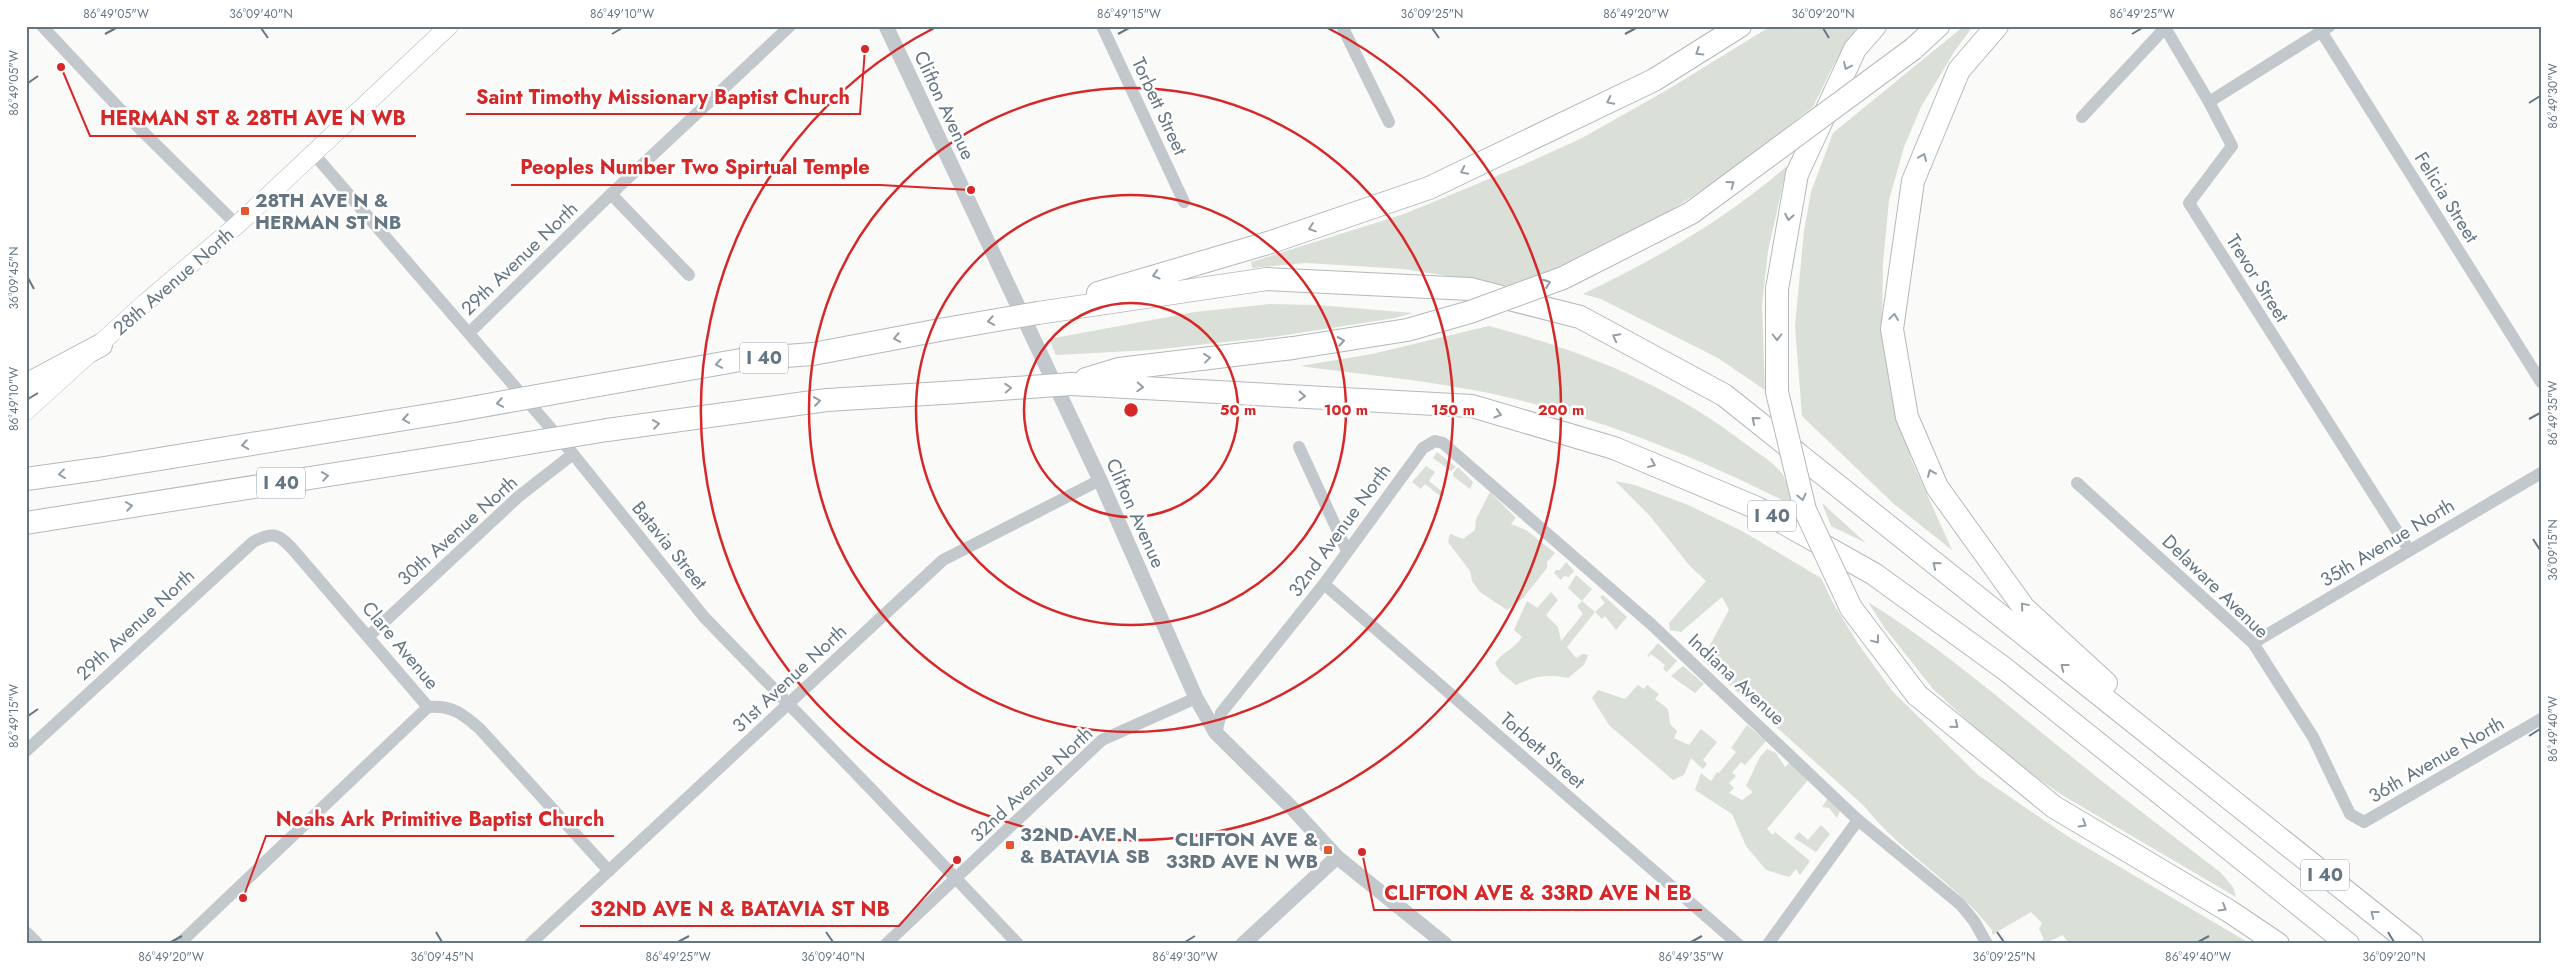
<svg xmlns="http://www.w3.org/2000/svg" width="2567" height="970" viewBox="0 0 2567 970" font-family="Jost,sans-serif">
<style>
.green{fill:#dadfd7}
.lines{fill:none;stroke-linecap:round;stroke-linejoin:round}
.secondary-casing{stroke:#b3babf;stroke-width:19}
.motorway-casing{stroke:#b4b9bd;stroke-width:24}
.minor{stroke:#c3c8cc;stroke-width:12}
.tertiary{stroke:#c3c8cc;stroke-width:15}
.secondary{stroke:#fff;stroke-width:18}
.motorway{stroke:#fff;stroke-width:22}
.motorway-bridge-casing{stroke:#b4b9bd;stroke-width:24;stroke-linecap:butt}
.motorway-bridge{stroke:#fff;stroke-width:22}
.oneway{stroke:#939fa8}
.ticks{fill:none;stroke:#657683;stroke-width:2}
.ring{fill:none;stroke:#d62828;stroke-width:2.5}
.poi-dot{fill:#e4572e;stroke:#fff;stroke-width:2}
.labels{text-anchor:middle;stroke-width:5;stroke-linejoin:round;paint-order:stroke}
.shield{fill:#fff;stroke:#939fa8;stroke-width:1}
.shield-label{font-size:18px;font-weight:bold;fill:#657683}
.street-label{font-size:19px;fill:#657683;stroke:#fff}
.poi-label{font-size:19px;font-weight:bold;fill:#657683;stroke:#fff;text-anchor:start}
.centre{fill:#d62828;stroke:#fff;stroke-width:2.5}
.ring-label{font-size:15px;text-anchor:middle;font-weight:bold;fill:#d62828;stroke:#fff;stroke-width:5;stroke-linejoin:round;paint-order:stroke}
.leader{fill:none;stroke:#d62828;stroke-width:2}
.callout-dot{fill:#d62828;stroke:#fff;stroke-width:2}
.callout-label{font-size:20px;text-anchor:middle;font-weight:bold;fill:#d62828;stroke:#fff;stroke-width:5;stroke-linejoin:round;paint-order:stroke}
.neatline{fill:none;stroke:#657683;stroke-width:2}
.ticks-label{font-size:12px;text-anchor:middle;fill:#657683}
</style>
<rect width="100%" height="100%" fill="#fafaf8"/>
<g class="green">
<polygon points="1771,26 1858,26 1833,66 1813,107 1772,139 1717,180 1667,213 1585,257 1532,278 1511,286 1404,269 1306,263 1252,268 1251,262 1404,214 1523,165 1582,138 1667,90"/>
<polygon points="1964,26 1973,26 1954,52 1921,107 1904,147 1889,200 1883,263 1882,322 1888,376 1911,459 1952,550 1894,504 1802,416 1795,326 1804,231 1811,192 1833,133"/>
<path d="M 1787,166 L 1768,251 L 1762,305 L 1765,390 L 1718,358 L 1601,299 L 1583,294 C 1656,259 1725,220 1787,166 Z"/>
<polygon points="1270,304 1316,305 1413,313 1395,318 1273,337 1151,350 1056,355 1049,339 1195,312"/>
<path d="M 1489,326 C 1580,350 1667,384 1743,442 C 1755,451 1769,459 1779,470 C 1787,477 1789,495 1792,505 C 1692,454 1584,411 1473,390 C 1416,379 1357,374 1300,366 L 1372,354 Z"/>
<polygon points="1437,452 1456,467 1451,471 1433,458"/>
<polygon points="1426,466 1435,472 1429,481 1444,493 1441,497 1425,484 1421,489 1412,482"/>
<polygon points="1458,467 1473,482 1470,489 1453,476 1453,473"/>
<path d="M 1615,481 L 1635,485 L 1688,505 L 1742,531 L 1821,578 L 1833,603 L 1859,645 L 1893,692 L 1978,775 L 2067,836 L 2251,944 L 2069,944 L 2063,935 L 2043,944 L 2041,941 L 2044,939 L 2039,929 L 2042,923 L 2031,912 L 1992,935 L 1992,930 C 1955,882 1901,853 1864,806 L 1702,660 L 1729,610 L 1722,597 L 1681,632 L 1670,630 L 1669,623 L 1706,581 L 1690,566 L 1650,516 Z"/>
<polygon points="1490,492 1516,518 1511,524 1526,530 1555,553 1547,562 1547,568 1523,598 1507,610 1480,592 1472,581 1470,571 1448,542 1450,534 1463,539 1475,530 1476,519"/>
<polygon points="1822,503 1866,543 1831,526"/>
<polygon points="1566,562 1574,571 1569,577 1564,576 1561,580 1554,573 1556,570 1560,570"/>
<path d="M 1576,575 L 1592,589 L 1582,601 L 1595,612 L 1605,603 L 1600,597 L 1603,595 L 1627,617 L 1616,630 L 1605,616 L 1602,619 L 1595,612 L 1567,647 L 1576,658 L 1583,654 L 1588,655 L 1584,665 L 1568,678 C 1548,674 1535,676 1516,685 L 1500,672 L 1495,663 C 1503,651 1514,650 1522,637 L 1514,630 L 1527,601 L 1537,608 L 1551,592 L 1558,600 L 1546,615 L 1558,627 L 1561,641 L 1583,614 L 1577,606 L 1582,601 L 1568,588 Z"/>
<path d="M 1868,602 C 1939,646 2002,701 2067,753 C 2117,794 2169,833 2220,872 L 2233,887 L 2236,897 L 2062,795 L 2007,757 L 1933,689 L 1884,627 Z"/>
<polygon points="1658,643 1677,661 1667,672 1663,669 1665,665 1651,654 1648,657 1647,656"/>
<polygon points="1683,666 1704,684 1695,693 1671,676"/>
<polygon points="1638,685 1644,689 1647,685 1659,694 1655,699 1668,709 1670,724 1677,731 1674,738 1689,745 1701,729 1717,742 1703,760 1707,764 1703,769 1691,758 1684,775 1673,780 1609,725 1592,698 1598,690 1625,699"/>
<polygon points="1747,725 1766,741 1745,765 1741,762 1732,773 1736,776 1729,783 1734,788 1729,793 1742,800 1753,792 1746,786 1760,757 1767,749 1776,753 1785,767 1794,758 1812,775 1767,829 1773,835 1775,832 1810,861 1800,875 1796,869 1789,877 1766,870 1746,846 1732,814 1695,790 1701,773 1711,781 1717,772 1719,773 1736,752 1731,748"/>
<polygon points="1828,798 1840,811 1837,818 1829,808 1822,807"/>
<polygon points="1821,825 1830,834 1816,852 1794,838 1799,832 1808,840"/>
</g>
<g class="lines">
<g class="secondary-casing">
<polyline id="secondary" points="26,411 145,303 237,225 449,26"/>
</g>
<g class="motorway-casing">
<g id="motorway">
<polyline points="1997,26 1959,70 1913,181 1892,329 1907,417 1937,487 2024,608 2106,683"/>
<polyline points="1913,49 1938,26"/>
<polyline points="1777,289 1797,174 1855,49 1875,26"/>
<polyline points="1098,293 1271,242 1429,188 1654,80 1740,26"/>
<polyline points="1038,313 1267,279 1470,289 1580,317 1724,395 2412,944"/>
<polyline points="1086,379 1119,369 1293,348"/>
<polyline points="1071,384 1472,406 1614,448 1757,508 1874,574 2005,669 2348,944"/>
<polyline points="26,385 101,345"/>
<polyline points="582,388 746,359 813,354 945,329"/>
<polyline points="607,430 827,400 959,392"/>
<polyline points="26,479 98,469 454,411"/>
<polyline points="26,523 480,451"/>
<polyline points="1917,695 2054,807 2229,911 2278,944"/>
</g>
</g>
<g class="minor">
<polyline points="42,26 118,107 237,225"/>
<polyline points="1102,26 1184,202"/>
<polyline points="1342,26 1389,122"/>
<polyline points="2164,26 2209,102 2232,146 2189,203 2409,550"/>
<polyline points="2321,31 2541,382"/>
<polyline points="2209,102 2330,26"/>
<polyline points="2082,117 2165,28"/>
<polyline points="313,153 573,454 704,617 874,792 1018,944"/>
<polyline points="611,194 689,275"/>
<polyline points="470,332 611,194 790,26"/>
<polyline points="1299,447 1347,551"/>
<polyline points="2077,483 2253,643 2313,737 2350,814 2364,822 2541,719"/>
<polyline points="1324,584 1738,944"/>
<polyline points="369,636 518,497 573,454"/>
<polyline points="2253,643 2541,473"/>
<polyline points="1216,733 1221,713 1324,584 1423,448 1435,441 1443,443 1651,624 1858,820 1960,904 1974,921 1987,944"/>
<path d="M 26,751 L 253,542 C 275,530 280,535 296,553 L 428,707 C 452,705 463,714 480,729 L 609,871"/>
<polyline points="179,944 428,707"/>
<polyline points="530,944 943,560 1100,480"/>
<polyline points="886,944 1102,740 1196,698"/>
<polyline points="1768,944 1858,820"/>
</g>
<g class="tertiary">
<polyline points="886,26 1100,480 1196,698 1216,733 1292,808 1337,857 1445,944"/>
<polyline points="26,934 36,944"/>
<polyline points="1243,944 1337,857"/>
</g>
<use href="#secondary" class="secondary"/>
<use href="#motorway" class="motorway"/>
<g class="motorway-bridge-casing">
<g id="motorway-bridge">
<polyline points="1777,289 1777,392 1805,510 1851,608 1917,695"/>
<polyline points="945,329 1038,313"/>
<polyline points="1293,348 1407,330 1470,312 1563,278 1691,213 1913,49"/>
<polyline points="959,392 1071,384"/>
<polyline points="454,411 582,388"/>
<polyline points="480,451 607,430"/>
</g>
</g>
<use href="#motorway-bridge" class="motorway-bridge"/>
</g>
<defs><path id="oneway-chevron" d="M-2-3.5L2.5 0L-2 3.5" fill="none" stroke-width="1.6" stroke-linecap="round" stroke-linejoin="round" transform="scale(1.25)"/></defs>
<g class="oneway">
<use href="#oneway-chevron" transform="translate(1699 52) rotate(148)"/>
<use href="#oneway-chevron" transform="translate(1847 66) rotate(115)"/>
<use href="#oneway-chevron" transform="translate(1610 101) rotate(154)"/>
<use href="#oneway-chevron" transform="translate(1923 157) rotate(-68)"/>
<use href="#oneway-chevron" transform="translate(1464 171) rotate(154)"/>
<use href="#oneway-chevron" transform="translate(1731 184) rotate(-36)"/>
<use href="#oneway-chevron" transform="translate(1789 217) rotate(100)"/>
<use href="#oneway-chevron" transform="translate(1312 228) rotate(161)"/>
<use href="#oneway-chevron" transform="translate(1156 275) rotate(164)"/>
<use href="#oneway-chevron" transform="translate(1547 283) rotate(-20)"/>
<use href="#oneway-chevron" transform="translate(1894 317) rotate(-82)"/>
<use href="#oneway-chevron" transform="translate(991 321) rotate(170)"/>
<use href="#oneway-chevron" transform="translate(1616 337) rotate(-152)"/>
<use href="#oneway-chevron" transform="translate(1777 337) rotate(90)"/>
<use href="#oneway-chevron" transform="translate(897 338) rotate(169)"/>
<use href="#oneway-chevron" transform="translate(1341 341) rotate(-9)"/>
<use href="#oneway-chevron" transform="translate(1207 358) rotate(-7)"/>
<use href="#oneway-chevron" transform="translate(719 364) rotate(170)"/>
<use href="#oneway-chevron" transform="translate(1140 387) rotate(3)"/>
<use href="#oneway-chevron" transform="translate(1008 388) rotate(-4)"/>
<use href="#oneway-chevron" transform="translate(1302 396) rotate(3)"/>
<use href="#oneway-chevron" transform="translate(817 401) rotate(-8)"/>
<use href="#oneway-chevron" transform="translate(500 403) rotate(170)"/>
<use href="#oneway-chevron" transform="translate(1498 414) rotate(16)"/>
<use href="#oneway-chevron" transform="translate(406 419) rotate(171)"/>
<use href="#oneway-chevron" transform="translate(1755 420) rotate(-141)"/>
<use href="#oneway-chevron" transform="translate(656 424) rotate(-8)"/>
<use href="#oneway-chevron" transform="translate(245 445) rotate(171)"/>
<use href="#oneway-chevron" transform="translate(1652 464) rotate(23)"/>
<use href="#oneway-chevron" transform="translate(1931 473) rotate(-113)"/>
<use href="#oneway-chevron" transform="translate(62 474) rotate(173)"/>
<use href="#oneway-chevron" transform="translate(325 476) rotate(-9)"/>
<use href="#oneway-chevron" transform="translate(1802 497) rotate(77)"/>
<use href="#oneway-chevron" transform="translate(129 506) rotate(-9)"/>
<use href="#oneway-chevron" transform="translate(1936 565) rotate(-141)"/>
<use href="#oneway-chevron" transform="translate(2024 606) rotate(-130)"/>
<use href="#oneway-chevron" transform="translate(1876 640) rotate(53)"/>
<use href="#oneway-chevron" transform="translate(2064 667) rotate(-142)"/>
<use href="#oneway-chevron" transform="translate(1955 725) rotate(39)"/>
<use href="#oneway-chevron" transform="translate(2083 824) rotate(31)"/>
<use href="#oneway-chevron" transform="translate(2223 908) rotate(31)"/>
<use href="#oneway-chevron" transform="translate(2374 914) rotate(-142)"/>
</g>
<path class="ticks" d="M 261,28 L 268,38M 1432,28 L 1439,38M 1823,28 L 1829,38M 105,34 L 116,28M 612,34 L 622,28M 1118,34 L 1129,28M 1625,34 L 1636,28M 2132,34 L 2142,28M 28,83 L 38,76M 2529,103 L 2540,96M 28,278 L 34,289M 28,399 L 38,393M 2529,419 L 2540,413M 2533,539 L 2540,550M 28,716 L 38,709M 2529,736 L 2540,729M 436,932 L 442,942M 826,932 L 833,942M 1997,932 L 2004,942M 2388,932 L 2394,942M 171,942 L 182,936M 678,942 L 689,936M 1185,942 L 1195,936M 1691,942 L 1702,936M 2198,942 L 2209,936"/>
<g class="ring">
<circle cx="1131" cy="410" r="107"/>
<circle cx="1131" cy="410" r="215"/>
<circle cx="1131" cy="410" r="322"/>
<path d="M1326 27A430 430 0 1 1 936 27"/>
</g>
<g class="poi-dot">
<rect x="240" y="206" width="10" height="10" rx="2.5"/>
<rect x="1005" y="840" width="10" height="10" rx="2.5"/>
<rect x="1323" y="845" width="10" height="10" rx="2.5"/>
</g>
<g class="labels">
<g class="shield">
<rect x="740" y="342.5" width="48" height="31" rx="4"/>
<rect x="257" y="467.5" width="48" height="31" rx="4"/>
<rect x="1748" y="500.5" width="48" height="31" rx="4"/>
<rect x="2301" y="859.5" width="48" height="31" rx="4"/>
</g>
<g class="shield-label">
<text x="764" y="364">I 40</text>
<text x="281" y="489">I 40</text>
<text x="1772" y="522">I 40</text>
<text x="2325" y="881">I 40</text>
</g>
<g class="street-label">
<text transform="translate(945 105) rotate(65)" y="7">Clifton Avenue</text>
<text transform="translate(1160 106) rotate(65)" y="7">Torbett Street</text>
<text transform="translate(2447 197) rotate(58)" y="7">Felicia Street</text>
<text transform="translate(519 258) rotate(-44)" y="7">29th Avenue North</text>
<text transform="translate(2258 278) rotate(58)" y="7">Trevor Street</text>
<text transform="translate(173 281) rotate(-41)" y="7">28th Avenue North</text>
<text transform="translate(1136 513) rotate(66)" y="7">Clifton Avenue</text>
<text transform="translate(457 530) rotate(-42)" y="7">30th Avenue North</text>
<text transform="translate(1339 530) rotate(-54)" y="7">32nd Avenue North</text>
<text transform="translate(2387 542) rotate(-31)" y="7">35th Avenue North</text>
<text transform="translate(670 545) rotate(51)" y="7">Batavia Street</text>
<text transform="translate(2216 586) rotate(44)" y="7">Delaware Avenue</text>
<text transform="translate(135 624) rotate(-43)" y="7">29th Avenue North</text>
<text transform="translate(401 645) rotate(50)" y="7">Clare Avenue</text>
<text transform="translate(789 678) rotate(-43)" y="7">31st Avenue North</text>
<text transform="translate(1737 679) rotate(43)" y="7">Indiana Avenue</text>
<text transform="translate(1543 750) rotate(41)" y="7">Torbett Street</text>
<text transform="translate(2436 759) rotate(-30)" y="7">36th Avenue North</text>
<text transform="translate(1031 784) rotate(-43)" y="7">32nd Avenue North</text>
</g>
<g class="poi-label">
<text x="255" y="207">28TH AVE N &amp;<tspan x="255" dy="22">HERMAN ST NB</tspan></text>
<text x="1020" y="841">32ND AVE N<tspan x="1020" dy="22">&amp; BATAVIA SB</tspan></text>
<text x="1318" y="846" text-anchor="end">CLIFTON AVE &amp;<tspan x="1318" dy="22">33RD AVE N WB</tspan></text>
</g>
</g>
<circle cx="1131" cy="410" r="8" class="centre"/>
<g class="ring-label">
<text x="1238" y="415">50 m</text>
<text x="1346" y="415">100 m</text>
<text x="1453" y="415">150 m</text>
<text x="1561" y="415">200 m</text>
</g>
<path class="leader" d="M865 49L860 114H466M61 67L90 136H416M971 190L880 185H511M243 898L266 836H614M1362 852L1374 910H1702M957 860L899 926H580"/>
<g class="callout-dot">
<circle cx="865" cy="49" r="5"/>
<circle cx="61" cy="67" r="5"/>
<circle cx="971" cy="190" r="5"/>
<circle cx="243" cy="898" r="5"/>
<circle cx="1362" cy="852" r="5"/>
<circle cx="957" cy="860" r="5"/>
</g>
<g class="callout-label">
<text x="663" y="104">Saint Timothy Missionary Baptist Church</text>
<text x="253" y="125">HERMAN ST &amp; 28TH AVE N WB</text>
<text x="695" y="174">Peoples Number Two Spirtual Temple</text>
<text x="440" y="826">Noahs Ark Primitive Baptist Church</text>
<text x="1538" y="900">CLIFTON AVE &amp; 33RD AVE N EB</text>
<text x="740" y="916">32ND AVE N &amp; BATAVIA ST NB</text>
</g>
<rect width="2567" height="970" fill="none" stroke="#ffffff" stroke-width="55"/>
<rect x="28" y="28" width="2512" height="914" class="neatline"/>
<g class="ticks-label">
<text x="116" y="18">86°49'05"W</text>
<text x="261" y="18">36°09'40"N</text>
<text x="622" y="18">86°49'10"W</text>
<text x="1129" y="18">86°49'15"W</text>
<text x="1432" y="18">36°09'25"N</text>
<text x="1636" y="18">86°49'20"W</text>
<text x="1823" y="18">36°09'20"N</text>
<text x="2142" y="18">86°49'25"W</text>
<text transform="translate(14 83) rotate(-90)" y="4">86°49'05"W</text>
<text transform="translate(2553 96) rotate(-90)" y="4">86°49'30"W</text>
<text transform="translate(14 278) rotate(-90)" y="4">36°09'45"N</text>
<text transform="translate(14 399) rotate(-90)" y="4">86°49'10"W</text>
<text transform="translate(2553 413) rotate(-90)" y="4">86°49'35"W</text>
<text transform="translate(2553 550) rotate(-90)" y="4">36°09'15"N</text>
<text transform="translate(14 716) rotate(-90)" y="4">86°49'15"W</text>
<text transform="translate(2553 729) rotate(-90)" y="4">86°49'40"W</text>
<text x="171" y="961">86°49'20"W</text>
<text x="442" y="961">36°09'45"N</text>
<text x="678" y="961">86°49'25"W</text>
<text x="833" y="961">36°09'40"N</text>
<text x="1185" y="961">86°49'30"W</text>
<text x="1691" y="961">86°49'35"W</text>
<text x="2004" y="961">36°09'25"N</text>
<text x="2198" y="961">86°49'40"W</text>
<text x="2394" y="961">36°09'20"N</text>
</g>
</svg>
